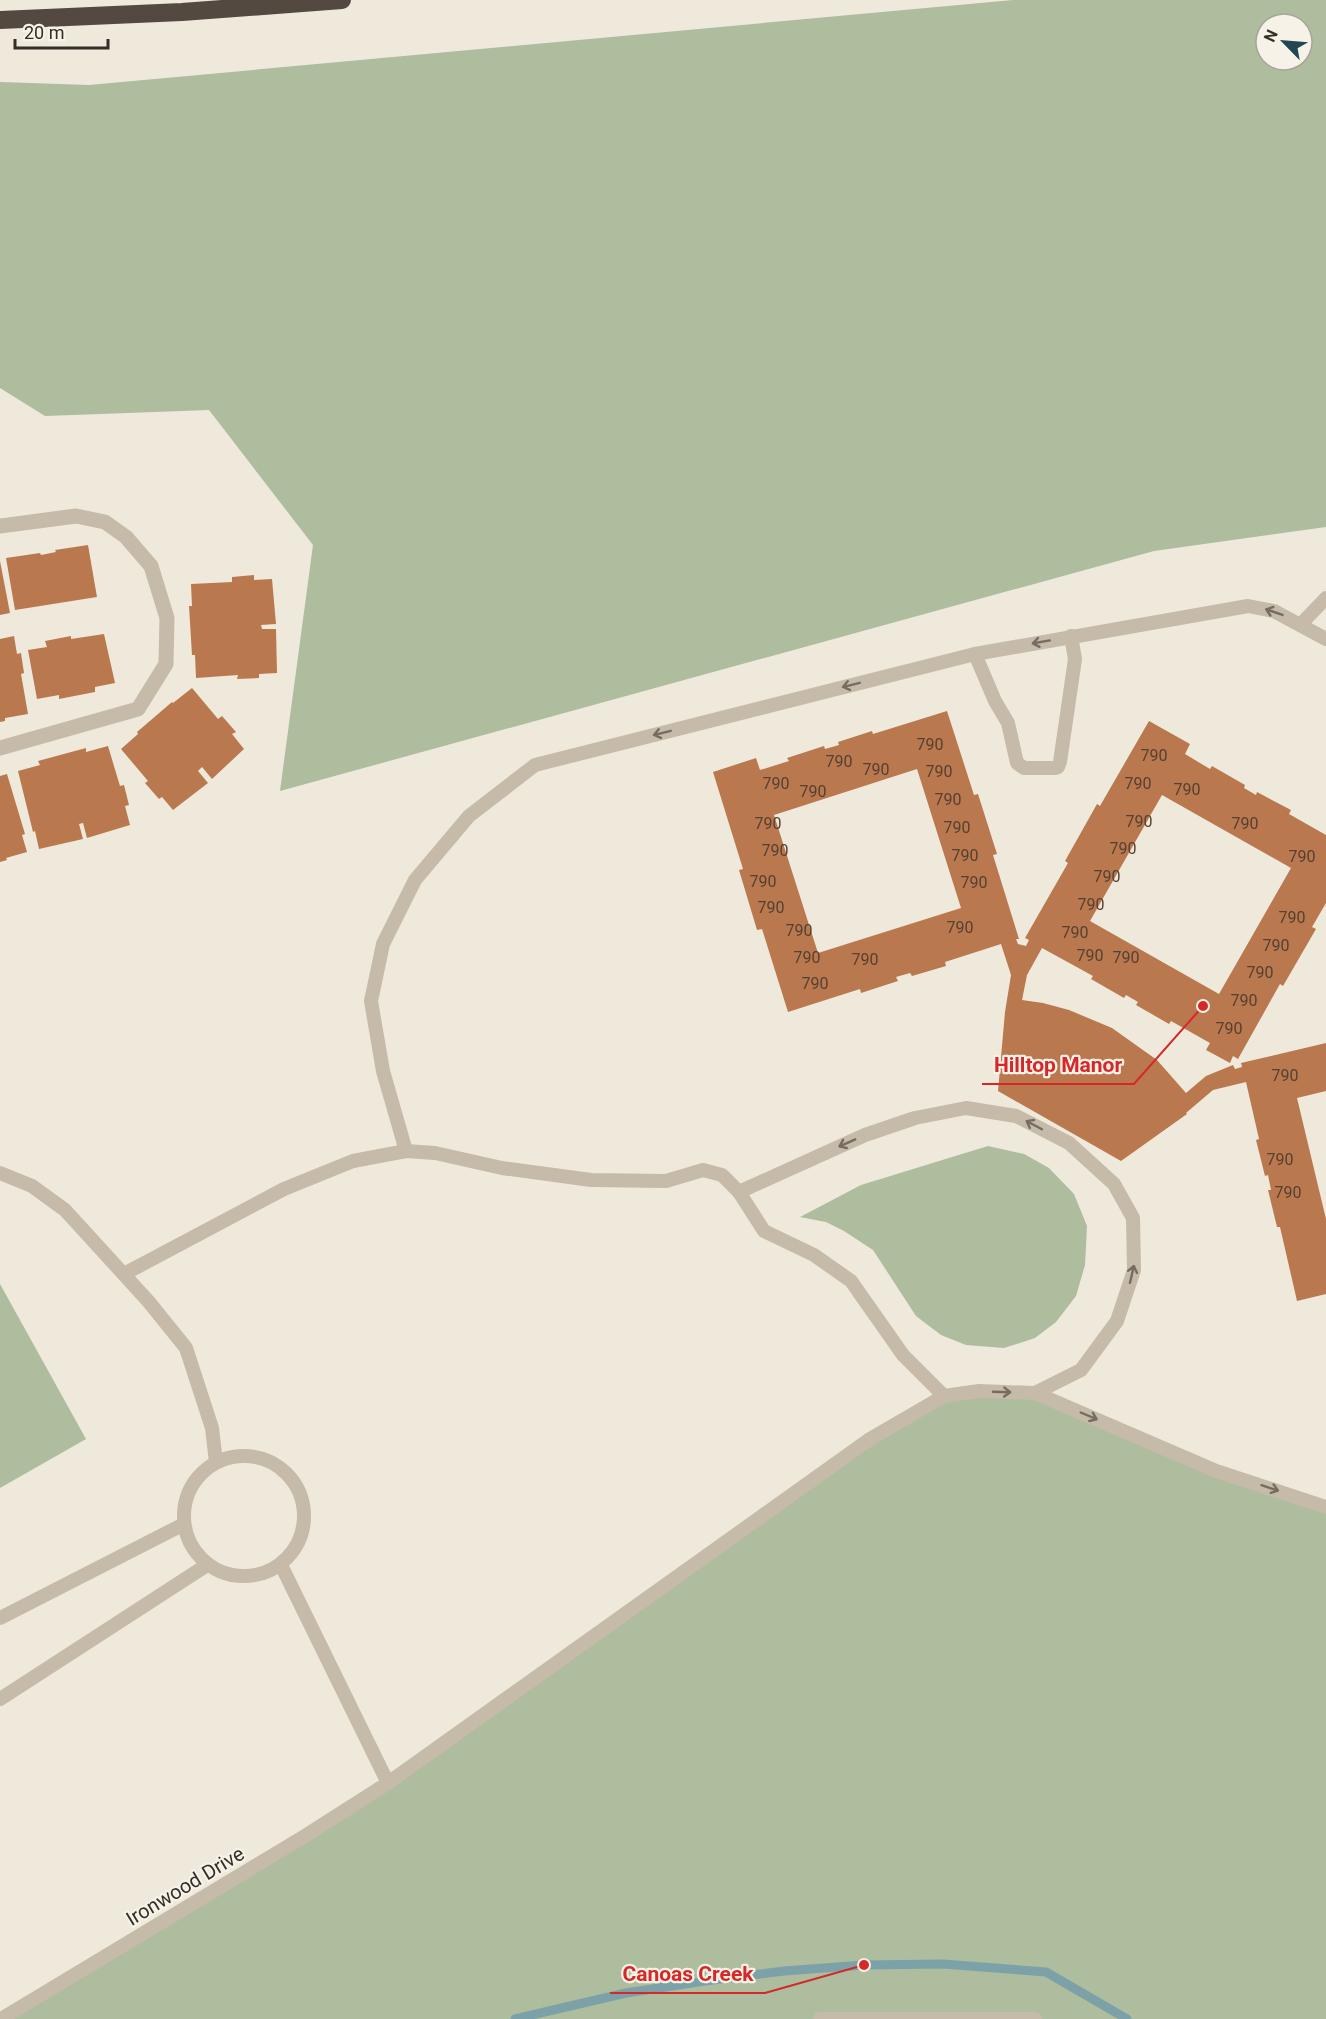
<svg xmlns="http://www.w3.org/2000/svg" width="1326" height="2019" viewBox="0 0 1326 2019" font-family="Roboto,sans-serif">
<style>
.green{fill:#adbd9d;fill-rule:evenodd}
.lines{fill:none;stroke-linecap:round;stroke-linejoin:round}
.stream{stroke:#7da1a9;stroke-width:9}
.building{fill:#ba784f;fill-rule:evenodd}
.lane{stroke:#c6baa9;stroke-width:14}
.street{stroke:#c6baa9;stroke-width:15}
.highway{stroke:#544940;stroke-width:18}
.oneway{stroke:#766c62}
.labels{text-anchor:middle;stroke-width:4.5;stroke-linejoin:round;paint-order:stroke}
.number-label{font-size:16px;fill:#564032}
.street-label{font-size:20px;fill:#342d28;stroke:#f7f2e7}
.leader{fill:none;stroke:#d62828;stroke-width:2}
.callout-dot{fill:#d62828;stroke:#f7f2e7;stroke-width:2}
.callout-label{font-size:21px;text-anchor:middle;font-weight:bold;fill:#d62828;stroke:#f7f2e7;stroke-width:4.5;stroke-linejoin:round;paint-order:stroke}
</style>
<rect width="100%" height="100%" fill="#efe9dc"/>
<g class="green">
<path d="M 1013,0 L 1326,0 L 1326,527 L 1154,551 L 280,791 L 313,545 L 209,410 L 45,416 L 0,388 L 0,82 L 89,85 ZM 1266,24 L 1302,24 L 1302,60 L 1266,60 Z"/>
<polygon points="988,1146 1024,1154 1049,1168 1074,1194 1087,1226 1085,1265 1076,1296 1056,1322 1035,1338 1004,1348 966,1345 941,1335 916,1316 873,1250 844,1231 826,1222 800,1217 861,1185"/>
<polygon points="0,1284 86,1439 0,1488"/>
<polygon points="1035,1393 1216,1471 1326,1507 1326,2019 1,2019 305,1836 944,1396"/>
</g>
<g class="lines">
<polyline class="stream" points="515,2019 626,1993 705,1981 784,1971 864,1965 943,1964 1046,1972 1127,2019"/>
</g>
<g class="building">
<polygon points="88,545 97,597 15,610 6,558 40,553 41,555 56,552 55,550"/>
<polygon points="0,561 10,613 0,615"/>
<polygon points="254,575 254,580 272,579 276,624 261,625 262,629 276,629 277,673 259,674 259,678 237,679 238,675 196,678 195,655 192,655 189,606 192,606 191,584 232,582 232,577"/>
<polygon points="104,634 115,683 95,687 95,692 59,699 59,695 37,699 28,650 47,647 45,641 71,636 71,639"/>
<polygon points="14,636 17,654 21,653 24,673 21,674 28,714 5,718 5,721 0,722 0,639"/>
<polygon points="192,688 218,719 222,716 236,732 232,734 244,749 212,779 202,767 198,771 208,783 173,810 162,797 159,799 145,783 148,781 121,749 138,734 137,732 172,702 173,703"/>
<path d="M 947,711 L 974,795 L 978,794 L 997,854 L 993,855 L 1019,939 L 1016,939 L 1018,944 L 1026,946 L 1029,940 L 1025,938 L 1068,863 L 1065,861 L 1097,804 L 1100,806 L 1149,721 L 1190,744 L 1185,754 L 1210,769 L 1212,766 L 1245,785 L 1244,788 L 1256,795 L 1257,792 L 1291,810 L 1289,814 L 1326,835 L 1326,903 L 1312,927 L 1316,929 L 1283,986 L 1280,984 L 1238,1059 L 1233,1056 L 1230,1063 L 1206,1050 L 1210,1043 L 1171,1021 L 1169,1024 L 1136,1005 L 1138,1002 L 1126,995 L 1124,998 L 1091,979 L 1093,976 L 1042,948 L 1027,975 L 1022,1000 L 1043,1003 L 1069,1010 L 1112,1028 L 1157,1060 L 1186,1093 L 1206,1076 L 1233,1065 L 1235,1069 L 1242,1067 L 1241,1063 L 1326,1043 L 1326,1091 L 1297,1098 L 1326,1219 L 1326,1294 L 1297,1301 L 1280,1227 L 1277,1227 L 1268,1190 L 1271,1190 L 1268,1175 L 1265,1176 L 1256,1140 L 1259,1139 L 1246,1082 L 1213,1090 L 1186,1113 L 1187,1114 L 1121,1161 L 998,1091 L 1005,1012 L 1011,975 L 1001,944 L 945,962 L 946,966 L 912,976 L 910,973 L 896,977 L 898,981 L 861,993 L 860,989 L 788,1012 L 762,929 L 757,930 L 739,870 L 743,869 L 713,772 L 756,758 L 760,770 L 789,761 L 787,758 L 824,746 L 825,749 L 839,745 L 838,742 L 872,731 L 873,734 ZM 917,769 L 961,908 L 818,953 L 774,815 ZM 1162,795 L 1291,868 L 1219,994 L 1090,921 Z"/>
<polygon points="108,746 120,786 124,785 129,805 125,806 130,825 87,838 83,823 79,824 83,839 39,849 35,831 33,832 18,771 40,765 38,761 86,748 86,752"/>
<polygon points="7,774 25,834 22,835 27,852 6,858 7,860 0,862 0,776"/>
</g>
<g class="lines">
<g class="lane">
<polyline points="1301,624 1326,598"/>
<polyline points="975,654 995,701 1008,723 1017,763 1024,768 1055,768 1058,767 1060,762 1075,659 1071,636"/>
<polyline points="406,1151 383,1071 371,1001 383,944 415,880 469,816 535,765 975,654 1248,606 1274,611 1326,639"/>
<polyline points="0,1173 32,1186 65,1210 149,1302 186,1348 212,1428 216,1462"/>
<polyline points="124,1274 284,1189 353,1161 406,1151 435,1153 502,1168 591,1180 666,1181 703,1170 722,1175 739,1192 764,1231 814,1255 851,1281 903,1355 944,1396"/>
<polyline points="1035,1393 1216,1471 1326,1507"/>
<circle cx="244" cy="1516" r="60"/>
<polyline points="281,1565 388,1783"/>
<polyline points="0,1618 184,1524"/>
<polyline points="0,1699 207,1565"/>
<polyline points="1,2019 305,1836 388,1783 870,1439 944,1396 979,1391 1035,1393 1081,1370 1117,1321 1134,1270 1133,1218 1114,1184 1069,1143 1016,1116 966,1108 915,1118 865,1135 739,1192"/>
<polyline points="820,2019 1035,2019"/>
</g>
<polyline class="street" points="0,526 76,516 105,522 126,537 151,566 167,618 166,664 138,709 0,748"/>
<polyline class="highway" points="0,20 182,12 342,0"/>
</g>
<defs><path id="oneway-shaft" d="M-6 0H5M1.5-3L5.5 0L1.5 3" fill="none" stroke-width="1.6" stroke-linecap="round" stroke-linejoin="round" transform="scale(1.5)"/></defs>
<g class="oneway">
<use href="#oneway-shaft" transform="translate(1274 612) rotate(-161)"/>
<use href="#oneway-shaft" transform="translate(1041 642) rotate(170)"/>
<use href="#oneway-shaft" transform="translate(851 685) rotate(166)"/>
<use href="#oneway-shaft" transform="translate(662 733) rotate(166)"/>
<use href="#oneway-shaft" transform="translate(1034 1125) rotate(-152)"/>
<use href="#oneway-shaft" transform="translate(847 1143) rotate(156)"/>
<use href="#oneway-shaft" transform="translate(1132 1274) rotate(-77)"/>
<use href="#oneway-shaft" transform="translate(1002 1392) rotate(2)"/>
<use href="#oneway-shaft" transform="translate(1089 1416) rotate(23)"/>
<use href="#oneway-shaft" transform="translate(1270 1488) rotate(18)"/>
</g>
<g class="labels">
<g class="number-label">
<text x="930" y="750">790</text>
<text x="1154" y="761">790</text>
<text x="839" y="767">790</text>
<text x="876" y="775">790</text>
<text x="939" y="777">790</text>
<text x="776" y="789">790</text>
<text x="1138" y="789">790</text>
<text x="1187" y="795">790</text>
<text x="813" y="797">790</text>
<text x="948" y="805">790</text>
<text x="1139" y="827">790</text>
<text x="768" y="829">790</text>
<text x="1245" y="829">790</text>
<text x="957" y="833">790</text>
<text x="1123" y="854">790</text>
<text x="775" y="856">790</text>
<text x="965" y="861">790</text>
<text x="1302" y="862">790</text>
<text x="1107" y="882">790</text>
<text x="763" y="887">790</text>
<text x="974" y="888">790</text>
<text x="1091" y="910">790</text>
<text x="771" y="913">790</text>
<text x="1292" y="923">790</text>
<text x="960" y="933">790</text>
<text x="799" y="936">790</text>
<text x="1075" y="938">790</text>
<text x="1276" y="951">790</text>
<text x="1090" y="961">790</text>
<text x="807" y="963">790</text>
<text x="1126" y="963">790</text>
<text x="865" y="965">790</text>
<text x="1260" y="978">790</text>
<text x="815" y="989">790</text>
<text x="1244" y="1006">790</text>
<text x="1229" y="1034">790</text>
<text x="1285" y="1081">790</text>
<text x="1280" y="1165">790</text>
<text x="1288" y="1198">790</text>
</g>
<g class="street-label">
<text transform="translate(185 1886) rotate(-31)" y="7">Ironwood Drive</text>
</g>
</g>
<path class="leader" d="M1203 1006L1134 1084H982M864 1965L765 1993H610"/>
<g class="callout-dot">
<circle cx="1203" cy="1006" r="6"/>
<circle cx="864" cy="1965" r="6"/>
</g>
<g class="callout-label">
<text x="1058" y="1072">Hilltop Manor</text>
<text x="688" y="1981">Canoas Creek</text>
</g>
<g transform="translate(1284 42) rotate(295)"><circle r="28" fill="#f7f2e7" stroke="#a9a39b" stroke-width="1.5"/>
<path d="M0-4.5L10 22L0 15L-10 22Z" fill="#224751"/>
<text y="-9" font-size="16" font-weight="bold" text-anchor="middle" fill="#342d28">N</text>
</g>
<path d="M15 39v9h93v-9" fill="none" stroke="#342d28" stroke-width="3"/>
<text x="24" y="39" font-size="18" fill="#342d28" stroke="#f7f2e7" stroke-width="4.5" paint-order="stroke">20 m</text>
</svg>
